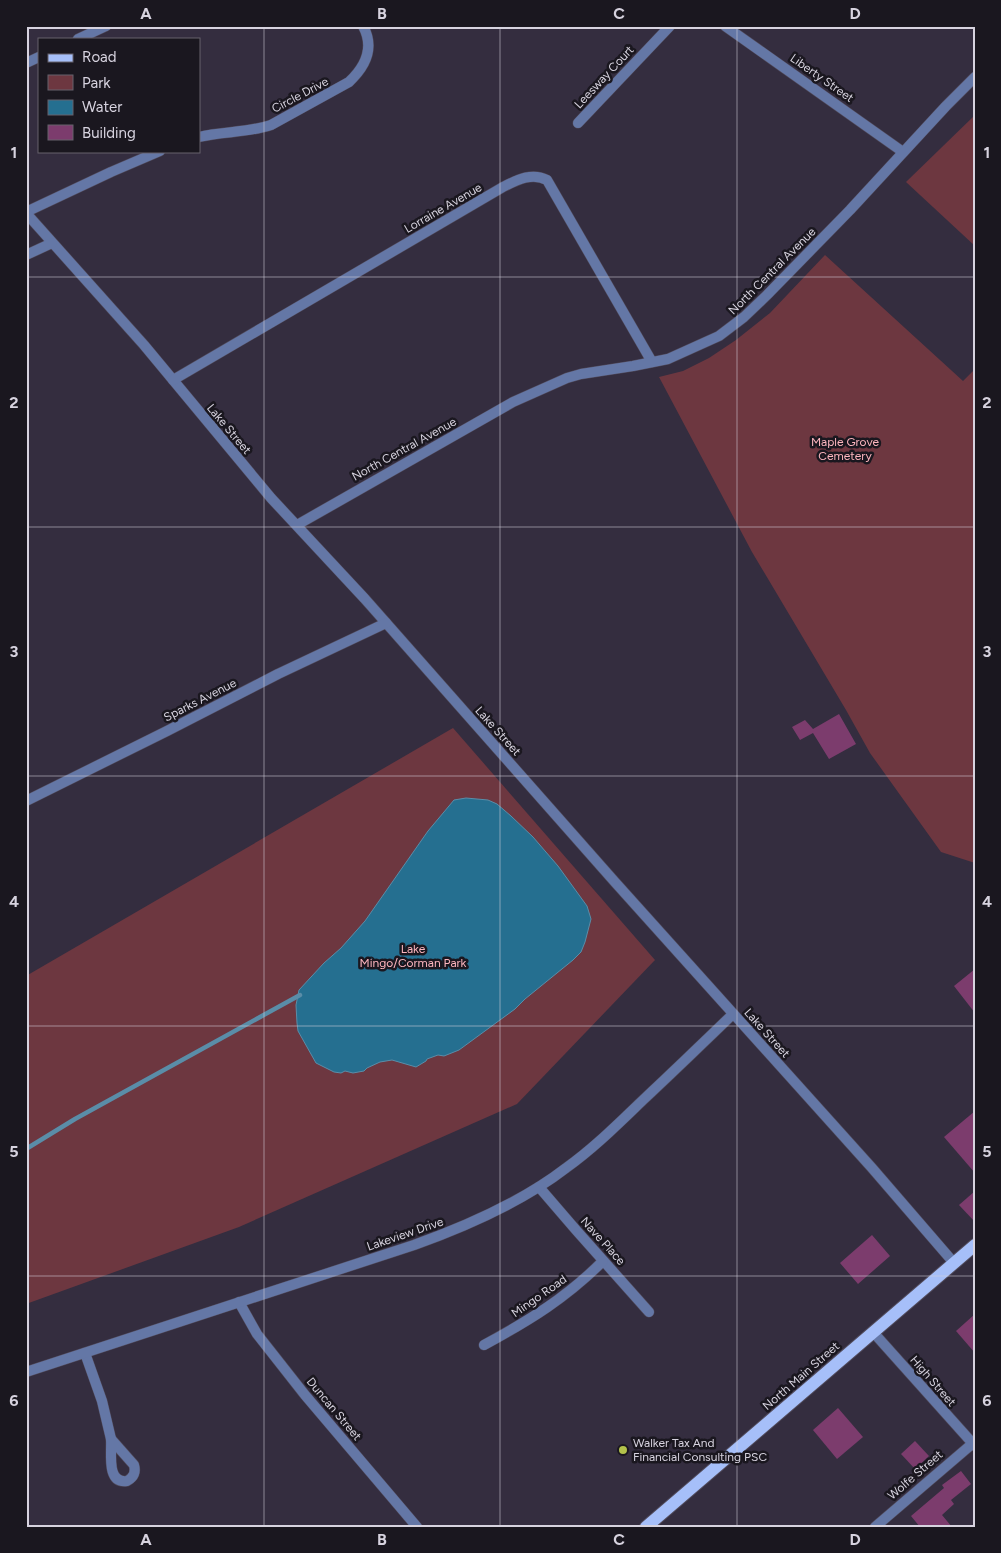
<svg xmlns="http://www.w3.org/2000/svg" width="1001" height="1553" viewBox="0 0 1001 1553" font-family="Figtree,sans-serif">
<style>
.green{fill:#6d3740}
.water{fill:#256f90;stroke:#5a8da8}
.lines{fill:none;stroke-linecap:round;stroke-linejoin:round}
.stream{stroke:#5a8da8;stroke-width:4.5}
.building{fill:#7c3c6d}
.minor-casing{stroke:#514b5c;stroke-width:11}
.primary-casing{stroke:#514b5c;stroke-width:14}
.minor{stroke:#6477a6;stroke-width:10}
.primary{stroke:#a6bff9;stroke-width:12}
.grid{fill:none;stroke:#d7d3df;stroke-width:1;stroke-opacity:0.55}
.poi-dot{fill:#b3c24b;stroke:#1a171f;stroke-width:2}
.labels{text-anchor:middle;stroke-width:5;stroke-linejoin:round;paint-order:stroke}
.street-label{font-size:12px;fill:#d7d3df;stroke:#1a171f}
.park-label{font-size:12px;fill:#fdb5be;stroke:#1a171f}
.poi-label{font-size:12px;fill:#d7d3df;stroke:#1a171f;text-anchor:start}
.neatline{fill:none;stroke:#d7d3df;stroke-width:2}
.grid-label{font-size:16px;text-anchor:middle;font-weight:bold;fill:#d7d3df}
</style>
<rect width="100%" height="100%" fill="#342d3f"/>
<g class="green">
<polygon points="975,115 975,246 906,182"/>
<polygon points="825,255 963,381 975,369 975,863 941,852 870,753 846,710 752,552 659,377 683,371 709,358 736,340 770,313"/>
<polygon points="453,728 655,960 517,1104 239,1227 26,1304 26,976"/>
</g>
<polygon class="water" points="466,798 488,800 497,804 511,816 533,837 558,866 587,906 591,919 585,942 581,952 573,960 525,999 515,1009 459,1050 444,1056 438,1055 427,1059 426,1061 416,1067 392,1060 380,1062 367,1068 364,1071 353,1073 345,1071 341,1073 334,1072 316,1063 298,1031 297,1023 296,1005 299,990 324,963 341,948 365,921 428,831 454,800"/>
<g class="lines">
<polyline class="stream" points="26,1149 75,1119 300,995"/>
</g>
<g class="building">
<polygon points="839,714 856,744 829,759 813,733 800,740 792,727 805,720 813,729"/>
<polygon points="975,969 975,1013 954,986"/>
<polygon points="975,1111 975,1173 944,1137"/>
<polygon points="975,1191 975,1222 959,1205"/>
<polygon points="872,1235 890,1256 858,1284 840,1263"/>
<polygon points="975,1314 975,1353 956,1331"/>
<polygon points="838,1408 863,1437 837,1459 813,1430"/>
<polygon points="915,1441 929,1456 915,1469 901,1454"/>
<polygon points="961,1471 971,1484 951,1500 954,1504 942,1515 952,1527 920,1527 911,1516 944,1488 942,1485"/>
</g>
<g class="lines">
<g class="minor-casing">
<g id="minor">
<polyline points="725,26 903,152"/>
<polyline points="78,39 106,26"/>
<polyline points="26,63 39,57"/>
<polyline points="578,123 670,26"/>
<path d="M 199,137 C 223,131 247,133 271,125 L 349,82 C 365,67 375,48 363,26"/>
<polyline points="26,212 111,172 160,151"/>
<polyline points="26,213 144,345 271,498 365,599 614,881 872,1168 954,1263"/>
<polyline points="26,255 52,243"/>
<path d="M 173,380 L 503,187 C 517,180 532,172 547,180 L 652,362"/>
<polyline points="297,525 513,402 567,378 581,374 633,366 668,359 719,336 744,317 767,295 850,210 946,106 975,77"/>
<polyline points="26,801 167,731 278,674 386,623"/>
<polyline points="539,1187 576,1230 649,1312"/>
<polyline points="239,1302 257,1334 305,1395 417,1527"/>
<polyline points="873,1332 975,1446"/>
<path d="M 484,1345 C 530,1320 566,1298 603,1261"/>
<polyline points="85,1353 102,1401 111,1439"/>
<path d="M 26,1372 L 414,1245 C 467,1226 522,1202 566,1168 C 594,1148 618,1124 643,1100 C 673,1072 703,1043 733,1014"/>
<path d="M 111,1439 L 134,1465 C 136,1472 134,1477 127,1481 C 106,1484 112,1453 111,1439 Z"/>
<polyline points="875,1527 972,1444"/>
</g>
</g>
<g class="primary-casing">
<polyline id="primary" points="646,1527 975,1245"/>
</g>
<use href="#minor" class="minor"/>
<use href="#primary" class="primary"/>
</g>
<path class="grid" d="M 264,26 L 264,1527M 500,26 L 500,1527M 737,26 L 737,1527M 26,277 L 975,277M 26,527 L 975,527M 26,776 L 975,776M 26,1026 L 975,1026M 26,1276 L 975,1276"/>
<circle class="poi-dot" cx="623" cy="1450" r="5"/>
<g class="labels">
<g class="street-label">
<text transform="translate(604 77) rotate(-47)" y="4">Leesway Court</text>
<text transform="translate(822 78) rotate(35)" y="4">Liberty Street</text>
<text transform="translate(300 95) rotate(-28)" y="4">Circle Drive</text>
<text transform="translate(443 208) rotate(-30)" y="4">Lorraine Avenue</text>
<text transform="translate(772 271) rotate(-45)" y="4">North Central Avenue</text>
<text transform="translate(229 429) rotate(50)" y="4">Lake Street</text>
<text transform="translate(404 449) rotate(-29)" y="4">North Central Avenue</text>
<text transform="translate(200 700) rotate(-27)" y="4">Sparks Avenue</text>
<text transform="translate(498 731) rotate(48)" y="4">Lake Street</text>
<text transform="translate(767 1033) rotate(48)" y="4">Lake Street</text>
<text transform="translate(405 1234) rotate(-19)" y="4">Lakeview Drive</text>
<text transform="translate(603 1241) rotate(48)" y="4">Nave Place</text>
<text transform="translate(539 1296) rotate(-35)" y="4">Mingo Road</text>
<text transform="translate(801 1376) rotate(-41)" y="4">North Main Street</text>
<text transform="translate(933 1381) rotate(49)" y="4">High Street</text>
<text transform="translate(334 1409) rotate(50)" y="4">Duncan Street</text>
<text transform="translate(915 1475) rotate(-41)" y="4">Wolfe Street</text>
</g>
<g class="park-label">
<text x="845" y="446">Maple Grove<tspan x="845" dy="14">Cemetery</tspan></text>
<text x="413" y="953">Lake<tspan x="413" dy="14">Mingo/Corman Park</tspan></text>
</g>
<g class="poi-label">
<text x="633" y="1447">Walker Tax And<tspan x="633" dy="14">Financial Consulting PSC</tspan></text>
</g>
</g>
<rect width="1001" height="1553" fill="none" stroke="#1a171f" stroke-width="55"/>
<rect x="38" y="38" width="162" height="115" fill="#1a171f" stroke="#66626c"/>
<rect x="48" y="54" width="25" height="8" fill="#a6bff9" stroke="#66626c"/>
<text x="82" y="62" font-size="15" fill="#d7d3df">Road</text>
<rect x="48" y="75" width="25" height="15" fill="#6d3740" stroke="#66626c"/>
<text x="82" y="88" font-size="15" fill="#d7d3df">Park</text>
<rect x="48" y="100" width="25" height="15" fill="#256f90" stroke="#66626c"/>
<text x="82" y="112" font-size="15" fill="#d7d3df">Water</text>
<rect x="48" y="125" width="25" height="15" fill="#7c3c6d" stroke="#66626c"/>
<text x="82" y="138" font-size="15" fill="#d7d3df">Building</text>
<rect x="28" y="28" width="946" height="1498" class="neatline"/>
<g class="grid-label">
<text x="146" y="19">A</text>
<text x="382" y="19">B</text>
<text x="619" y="19">C</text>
<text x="855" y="19">D</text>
<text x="14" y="158">1</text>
<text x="987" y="158">1</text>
<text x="14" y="408">2</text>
<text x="987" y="408">2</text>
<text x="14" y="657">3</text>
<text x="987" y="657">3</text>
<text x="14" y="907">4</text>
<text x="987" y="907">4</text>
<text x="14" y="1157">5</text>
<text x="987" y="1157">5</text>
<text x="14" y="1406">6</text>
<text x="987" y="1406">6</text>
<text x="146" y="1545">A</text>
<text x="382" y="1545">B</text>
<text x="619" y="1545">C</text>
<text x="855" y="1545">D</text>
</g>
</svg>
